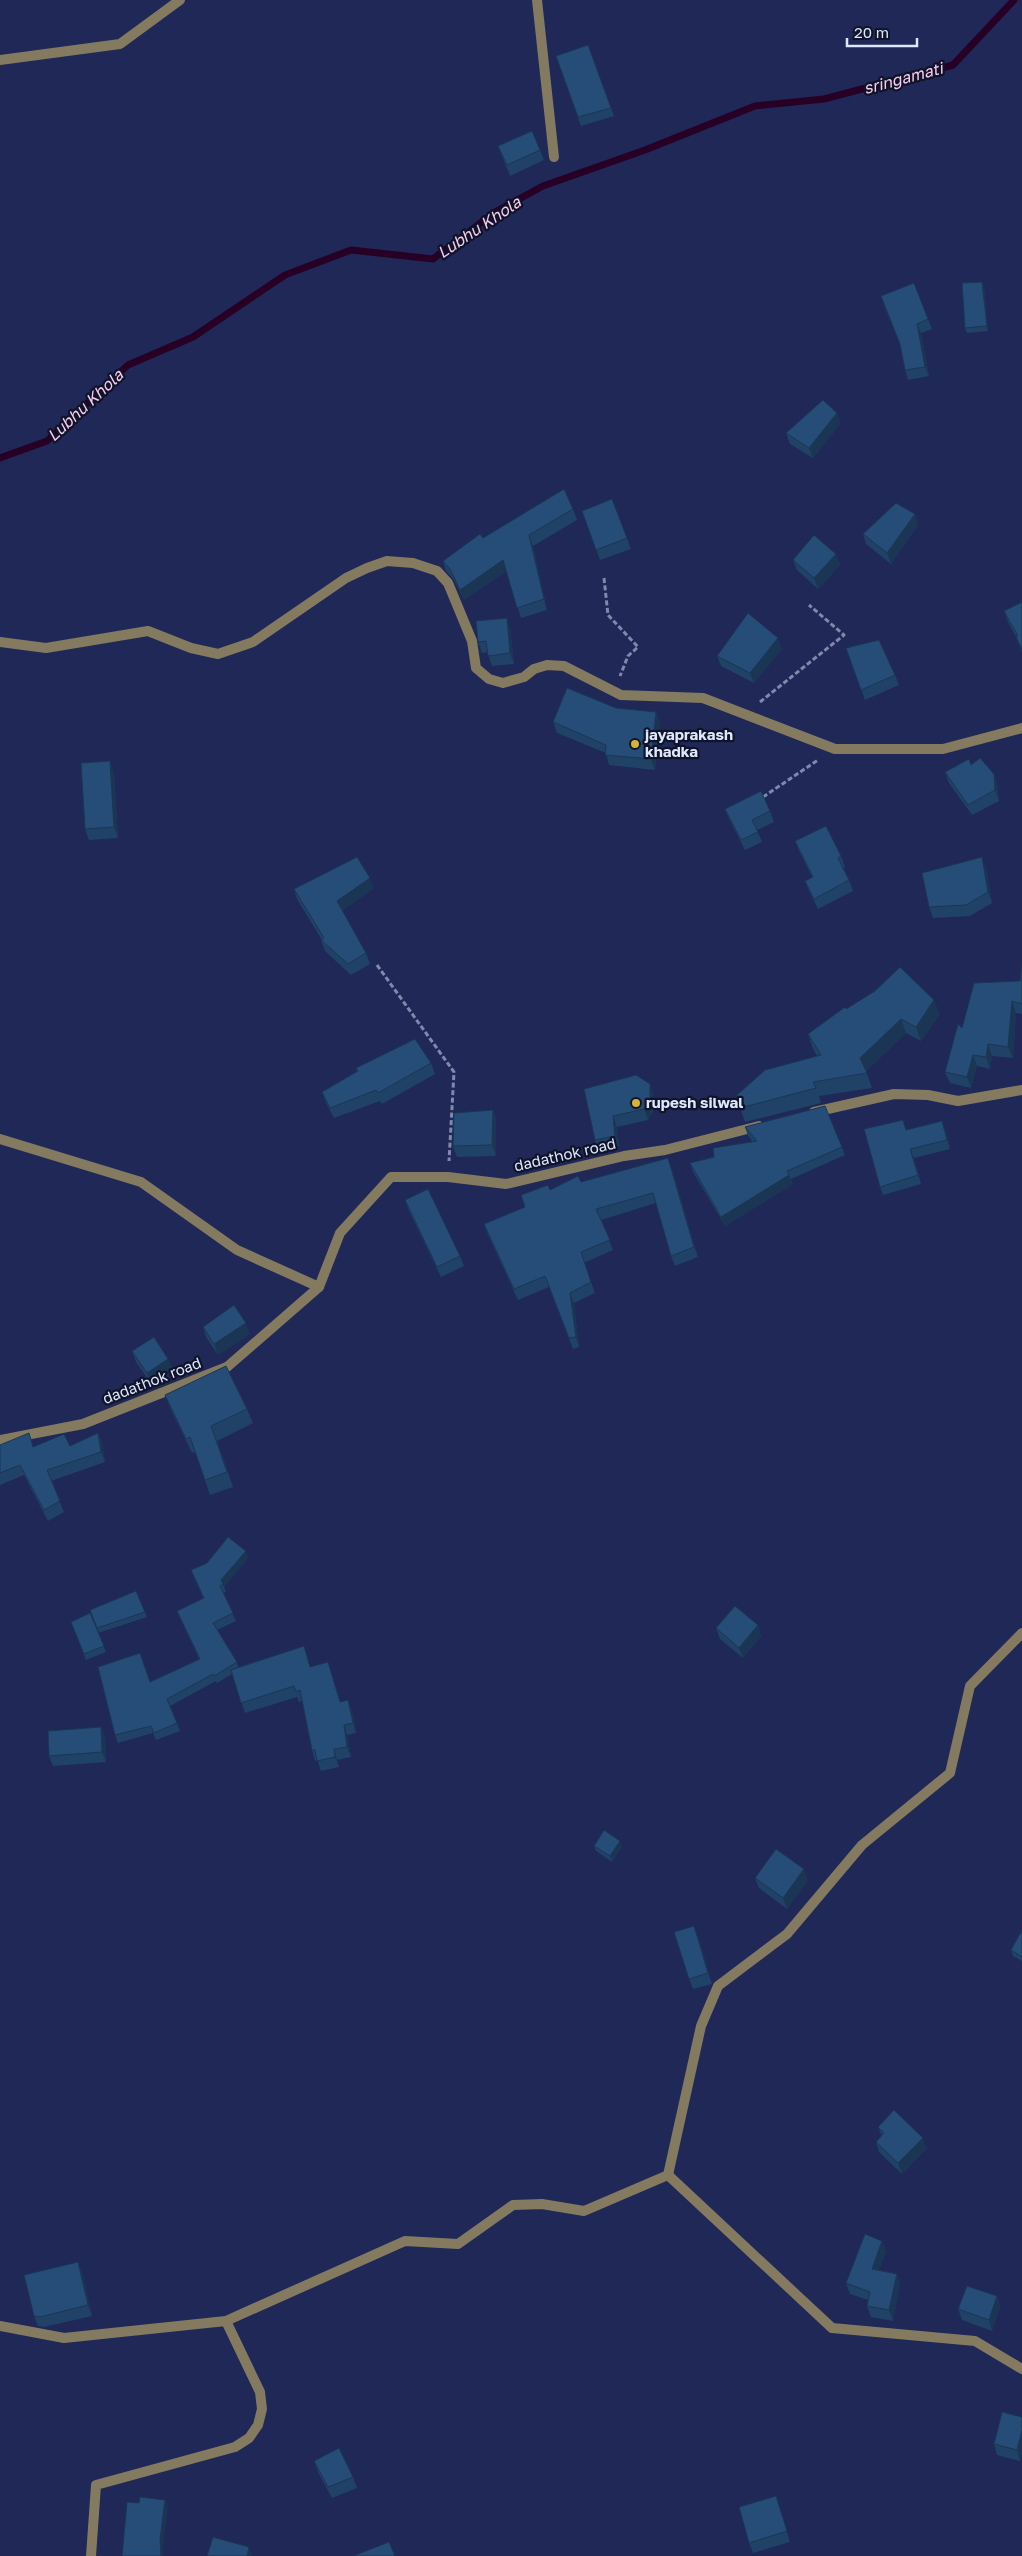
<svg xmlns="http://www.w3.org/2000/svg" width="1022" height="2556" viewBox="0 0 1022 2556" font-family="'Golos Text',sans-serif">
<style>
.lines{fill:none;stroke-linecap:round;stroke-linejoin:round}
.stream{stroke:#280025;stroke-width:7}
.path{stroke:#8088ac;stroke-width:3;stroke-dasharray:5 2.5;stroke-linecap:butt}
.street{stroke:#837a60;stroke-width:10}
.wall{fill:#204267}
.shaded-wall{fill:#1a3654}
.building{fill:#254d78;stroke:#1a3654}
.poi-dot{fill:#d8b434;stroke:#0f1429;stroke-width:2}
.labels{text-anchor:middle;stroke-width:4.5;stroke-linejoin:round;paint-order:stroke}
.poi-label{font-size:15px;font-weight:bold;fill:#dfe7ff;stroke:#0f1429;text-anchor:start}
.street-label{font-size:15px;fill:#dfe7ff;stroke:#0f1429}
.water-label{font-size:16px;font-style:italic;fill:#faccf1;stroke:#0f1429}
</style>
<rect width="100%" height="100%" fill="#1f2857"/>
<g class="lines">
<polyline class="stream" points="0,458 47,441 128,365 193,337 285,275 351,250 433,259 495,212 543,186 645,150 755,106 824,99 953,65 1014,0"/>
<g class="path">
<polyline points="604,578 608,615 638,647 628,656 620,676"/>
<polyline points="760,702 844,635 809,605"/>
<polyline points="763,797 818,760"/>
<polyline points="377,965 454,1072 449,1161"/>
</g>
<g class="street">
<polyline points="537,0 554,157"/>
<polyline points="0,60 120,44 180,0"/>
<polyline points="0,642 46,648 148,631 191,648 218,654 253,642 346,578 367,568 387,561 413,563 437,571 448,583 472,641 476,668 489,679 503,683 524,677 534,669 547,665 564,666 621,695 703,698 835,749 943,749 1022,728"/>
<polyline points="814,1112 894,1094 928,1095 958,1101 1022,1090"/>
<polyline points="0,1139 141,1182 237,1250 319,1287"/>
<polyline points="0,1440 83,1424 227,1367 319,1287 340,1233 391,1177 448,1177 506,1184 624,1156 665,1150 759,1126"/>
<polyline points="668,2175 701,2026 718,1986 787,1934 862,1845 950,1773 970,1686 1022,1633"/>
<polyline points="0,2326 64,2338 226,2321 405,2241 458,2244 513,2205 542,2204 584,2211 668,2175 832,2328 975,2341 1022,2369"/>
<polyline points="91,2556 96,2485 235,2447 249,2438 258,2425 262,2409 260,2392 226,2321"/>
</g>
</g>
<g class="wall">
<polygon points="588,45 614,116 581,126 556,56"/>
<polygon points="498,146 540,150 544,160 510,176"/>
<polygon points="984,287 988,331 967,333 965,328"/>
<polygon points="884,306 928,319 932,329 921,333 929,376 908,380 905,370 901,346"/>
<polygon points="837,413 840,424 813,458 790,444 786,433"/>
<polygon points="612,499 631,549 600,560 582,511"/>
<polygon points="573,509 577,520 533,546 547,610 521,618 506,571 464,600 454,580 446,571 443,561 483,538"/>
<polygon points="915,514 918,525 891,564 866,544 863,534"/>
<polygon points="836,554 840,565 818,589 797,570 793,560"/>
<polygon points="1022,602 1022,652 1016,637 1008,622 1004,611"/>
<polygon points="510,628 514,664 492,666 487,652 482,653 478,642"/>
<polygon points="846,648 895,675 899,685 865,700"/>
<polygon points="782,649 754,683 721,666 717,656"/>
<polygon points="616,708 656,712 660,723 655,770 609,765 606,753 557,733 553,722"/>
<polygon points="971,765 994,774 997,784 999,801 972,815 949,783 945,772"/>
<polygon points="114,772 118,838 89,840 85,829"/>
<polygon points="725,809 770,811 774,822 757,830 762,842 745,850 729,819"/>
<polygon points="795,841 841,856 845,867 843,868 849,880 853,891 818,909 809,891 805,881 812,877 799,851"/>
<polygon points="986,868 992,903 970,916 933,918 929,907"/>
<polygon points="374,888 342,911 366,953 370,964 351,975 325,951 321,940 322,940 297,899 294,889"/>
<polygon points="1022,963 1022,1014 1016,1013 1013,1058 992,1056 990,1069 977,1066 971,1088 950,1083 945,1072 962,1028 1020,981"/>
<polygon points="846,1009 940,1014 921,1041 906,1033 866,1071 872,1088 819,1096 821,1103 745,1122 740,1108 817,1056 813,1049 808,1034"/>
<polygon points="431,1063 435,1074 382,1104 380,1101 334,1118 326,1103 322,1092 357,1071 356,1068"/>
<polygon points="584,1089 654,1095 654,1110 648,1120 617,1127 619,1146 599,1151 595,1140"/>
<polygon points="493,1110 496,1120 496,1156 457,1157 453,1146"/>
<polygon points="745,1127 842,1147 845,1155 791,1179 793,1184 725,1226 693,1172 690,1163 714,1157 753,1142 748,1136"/>
<polygon points="907,1129 946,1130 950,1149 914,1158 921,1184 883,1195 880,1187"/>
<polygon points="672,1169 698,1257 675,1266 671,1256 656,1203 601,1220 613,1250 584,1263 595,1293 574,1303 579,1347 573,1349 549,1287 518,1300 488,1235 484,1224 525,1207 550,1190"/>
<polygon points="405,1200 460,1256 464,1266 441,1277 409,1211"/>
<polygon points="203,1327 250,1334 218,1355 206,1337"/>
<polygon points="132,1351 168,1359 172,1369 151,1383 136,1362"/>
<polygon points="165,1395 247,1409 253,1423 217,1441 233,1487 210,1495 195,1452 192,1453 171,1410"/>
<polygon points="98,1433 102,1443 105,1462 51,1481 64,1512 48,1521 24,1475 0,1485 0,1445 34,1447 70,1446"/>
<polygon points="248,1558 224,1587 226,1592 223,1593 236,1621 217,1630 237,1662 238,1667 304,1646 310,1667 328,1662 340,1702 352,1710 356,1733 347,1735 351,1757 337,1760 339,1767 321,1771 317,1760 315,1761 312,1750 302,1701 299,1702 297,1697 245,1713 232,1674 217,1683 216,1681 170,1706 180,1731 156,1740 153,1733 118,1743 115,1735 150,1682 199,1659 180,1618 177,1611 203,1598 191,1570"/>
<polygon points="136,1591 147,1617 98,1633 90,1610"/>
<polygon points="90,1613 106,1652 86,1660 71,1622"/>
<polygon points="758,1625 761,1636 743,1658 720,1639 716,1628"/>
<polygon points="101,1727 105,1738 106,1762 53,1766 49,1756"/>
<polygon points="594,1846 622,1847 612,1862 596,1851"/>
<polygon points="755,1878 808,1880 787,1909 759,1888"/>
<polygon points="1022,1932 1022,1961 1013,1956 1011,1950"/>
<polygon points="698,1936 712,1984 693,1989 689,1979"/>
<polygon points="878,2127 927,2148 902,2174 879,2152 876,2142 882,2136"/>
<polygon points="882,2241 886,2252 879,2270 897,2274 900,2284 893,2321 871,2317 867,2306 868,2300 850,2294 846,2283"/>
<polygon points="78,2262 82,2273 92,2316 44,2327 38,2326 34,2316"/>
<polygon points="997,2296 1000,2307 992,2331 962,2320 958,2309"/>
<polygon points="1022,2417 1020,2461 997,2455 994,2444"/>
<polygon points="314,2461 353,2477 357,2488 332,2498 318,2472"/>
<polygon points="776,2496 790,2542 753,2553 749,2543"/>
</g>
<g class="shaded-wall">
<polygon points="982,282 984,287 988,331 987,326"/>
<polygon points="917,324 921,333 929,376 925,367"/>
<polygon points="837,413 840,424 813,458 809,448"/>
<polygon points="915,514 918,525 891,564 887,553"/>
<polygon points="529,535 533,546 547,610 544,599"/>
<polygon points="836,554 840,565 818,589 814,578"/>
<polygon points="503,560 507,571 464,600 460,590"/>
<polygon points="507,618 510,628 514,664 510,653"/>
<polygon points="778,638 782,649 754,683 750,673"/>
<polygon points="656,712 660,723 655,770 651,759"/>
<polygon points="110,761 114,772 118,838 114,827"/>
<polygon points="994,774 997,784 999,801 995,790"/>
<polygon points="982,857 986,868 992,903 988,892"/>
<polygon points="370,878 374,888 341,912 337,901"/>
<polygon points="934,1000 940,1014 921,1041 916,1027"/>
<polygon points="1012,1001 1016,1013 1013,1058 1008,1047"/>
<polygon points="901,1019 906,1033 865,1072 860,1058"/>
<polygon points="988,1044 992,1056 990,1069 986,1057"/>
<polygon points="973,1055 977,1066 971,1088 967,1077"/>
<polygon points="650,1084 654,1095 654,1110 648,1120 644,1109"/>
<polygon points="493,1110 496,1120 496,1156 492,1145"/>
<polygon points="613,1116 617,1127 619,1146 615,1136"/>
<polygon points="942,1121 946,1130 950,1149 947,1140"/>
<polygon points="910,1149 914,1158 921,1184 918,1175"/>
<polygon points="668,1158 672,1169 698,1257 694,1247"/>
<polygon points="789,1175 793,1184 725,1226 721,1217"/>
<polygon points="570,1293 574,1303 579,1347 576,1337"/>
<polygon points="246,1323 250,1334 218,1355 214,1344"/>
<polygon points="168,1359 172,1369 151,1383 147,1373"/>
<polygon points="98,1433 102,1443 105,1462 101,1452"/>
<polygon points="246,1551 248,1558 224,1587 221,1580"/>
<polygon points="758,1625 761,1636 743,1658 739,1648"/>
<polygon points="328,1662 331,1672 344,1712 340,1702"/>
<polygon points="348,1700 352,1710 356,1733 353,1723"/>
<polygon points="344,1725 347,1735 351,1757 347,1747"/>
<polygon points="101,1727 105,1738 106,1762 102,1752"/>
<polygon points="334,1749 337,1760 339,1767 335,1757"/>
<polygon points="620,1841 622,1847 612,1862 610,1856"/>
<polygon points="804,1869 808,1880 787,1909 783,1898"/>
<polygon points="694,1926 698,1936 712,1984 708,1973"/>
<polygon points="923,2138 927,2148 902,2174 898,2163"/>
<polygon points="882,2241 886,2252 876,2280 872,2269"/>
<polygon points="78,2262 82,2273 92,2316 88,2305"/>
<polygon points="897,2274 900,2284 893,2321 889,2310"/>
<polygon points="997,2296 1000,2307 992,2331 989,2320"/>
<polygon points="1022,2430 1022,2455 1020,2461 1017,2450"/>
<polygon points="165,2500 168,2507 163,2547 163,2556 161,2556 160,2540"/>
<polygon points="249,2547 252,2556 247,2556"/>
</g>
<g class="building">
<polygon points="588,45 611,108 578,117 556,56"/>
<polygon points="532,131 540,150 507,165 498,146"/>
<polygon points="982,282 987,326 965,328 962,283"/>
<polygon points="914,283 928,319 917,324 925,367 905,370 900,344 881,296"/>
<polygon points="823,400 837,413 809,448 786,433"/>
<polygon points="564,489 573,509 529,535 544,599 517,608 503,560 460,590 450,569 443,561 480,534 483,538"/>
<polygon points="612,499 627,538 596,550 582,511"/>
<polygon points="896,503 915,514 887,553 863,534"/>
<polygon points="814,535 836,554 814,578 793,560"/>
<polygon points="1022,602 1022,650 1016,637 1018,636 1004,611"/>
<polygon points="748,613 778,638 750,673 717,656"/>
<polygon points="507,618 510,653 488,656 486,641 478,642 476,621"/>
<polygon points="879,640 895,675 861,690 846,648"/>
<polygon points="567,688 616,708 656,712 651,759 605,755 606,745 553,722"/>
<polygon points="980,758 994,774 995,790 968,805 945,772 969,759 971,765"/>
<polygon points="110,761 114,827 85,829 81,763"/>
<polygon points="761,791 770,811 752,820 758,832 741,840 725,809"/>
<polygon points="826,826 841,856 838,858 849,880 814,899 805,881 813,877 795,841"/>
<polygon points="357,857 370,878 337,901 366,953 348,964 321,940 324,938 294,889"/>
<polygon points="982,857 988,892 966,905 929,907 922,873"/>
<polygon points="1022,963 1022,1004 1012,1001 1008,1047 988,1044 986,1057 973,1055 967,1077 945,1072 958,1024 962,1028 974,983 1020,981"/>
<polygon points="900,967 934,1000 916,1027 901,1019 860,1058 867,1073 813,1082 816,1088 740,1108 737,1095 765,1070 821,1055 808,1034 845,1007 846,1009 875,991"/>
<polygon points="415,1039 431,1063 378,1093 376,1090 330,1108 322,1092 358,1071 356,1068"/>
<polygon points="636,1075 650,1084 650,1100 644,1109 613,1116 615,1136 595,1140 584,1089"/>
<polygon points="825,1106 842,1147 787,1171 789,1175 721,1217 690,1163 714,1157 713,1148 757,1141 745,1127"/>
<polygon points="493,1110 492,1145 453,1146 454,1113"/>
<polygon points="903,1120 906,1130 942,1121 947,1140 910,1149 918,1175 880,1187 864,1129"/>
<polygon points="668,1158 694,1247 671,1256 653,1193 596,1209 610,1240 581,1252 591,1282 570,1293 576,1337 569,1338 545,1276 514,1289 484,1224 525,1207 521,1195 548,1185 550,1190 578,1176 581,1182"/>
<polygon points="428,1189 460,1256 437,1267 405,1200"/>
<polygon points="234,1305 246,1323 214,1344 203,1327"/>
<polygon points="154,1337 168,1359 147,1373 132,1351"/>
<polygon points="226,1366 247,1409 211,1426 227,1472 205,1480 190,1437 186,1439 165,1395"/>
<polygon points="29,1433 33,1447 64,1434 70,1446 98,1433 101,1452 47,1470 60,1501 44,1510 20,1465 0,1473 0,1445"/>
<polygon points="228,1537 246,1551 221,1580 223,1584 220,1586 233,1613 213,1623 237,1662 214,1676 213,1674 167,1699 177,1723 154,1733 151,1726 115,1735 98,1667 140,1653 150,1682 200,1659 177,1611 204,1598 191,1570 207,1563"/>
<polygon points="136,1591 145,1612 97,1628 90,1610"/>
<polygon points="735,1606 758,1625 739,1648 716,1628"/>
<polygon points="90,1613 104,1646 84,1654 71,1622"/>
<polygon points="304,1646 310,1667 328,1662 340,1702 348,1700 353,1723 344,1725 347,1747 334,1749 335,1757 317,1761 315,1750 312,1750 300,1690 296,1692 294,1686 241,1703 231,1670"/>
<polygon points="101,1727 102,1752 49,1756 48,1731"/>
<polygon points="604,1830 620,1841 610,1856 594,1846"/>
<polygon points="776,1849 804,1869 783,1898 755,1878"/>
<polygon points="694,1926 708,1973 689,1979 674,1932"/>
<polygon points="1021,1932 1022,1932 1022,1957 1011,1950"/>
<polygon points="894,2110 923,2138 898,2163 876,2142 884,2133 878,2127"/>
<polygon points="865,2234 882,2241 872,2269 897,2274 889,2310 867,2306 870,2292 846,2283"/>
<polygon points="78,2262 88,2305 40,2317 34,2316 24,2275"/>
<polygon points="967,2286 997,2296 989,2320 958,2309"/>
<polygon points="1002,2412 1022,2417 1022,2430 1017,2450 994,2444"/>
<polygon points="339,2448 353,2477 328,2487 314,2461"/>
<polygon points="776,2496 787,2531 749,2543 739,2507"/>
<polygon points="140,2497 165,2500 160,2540 161,2556 122,2556 127,2502 139,2503"/>
<polygon points="213,2537 249,2547 247,2556 207,2556"/>
<polygon points="389,2542 395,2556 353,2556"/>
</g>
<g class="poi-dot">
<circle cx="635" cy="744" r="5"/>
<circle cx="636" cy="1103" r="5"/>
</g>
<g class="labels">
<g class="poi-label">
<text x="645" y="740">jayaprakash<tspan x="645" dy="17">khadka</tspan></text>
<text x="646" y="1108">rupesh silwal</text>
</g>
<g class="street-label">
<text transform="translate(565 1155) rotate(-13)" y="5">dadathok road</text>
<text transform="translate(152 1381) rotate(-21)" y="5">dadathok road</text>
</g>
<g class="water-label">
<text transform="translate(903 78) rotate(-15)" y="6">sringamati</text>
<text transform="translate(479 227) rotate(-34)" y="6">Lubhu Khola</text>
<text transform="translate(85 405) rotate(-43)" y="6">Lubhu Khola</text>
</g>
</g>
<path d="M847 38v8h70v-8" fill="none" stroke="#dfe7ff" stroke-width="2.5"/>
<text x="854" y="38" font-size="15" fill="#dfe7ff" stroke="#0f1429" stroke-width="4" paint-order="stroke">20 m</text>
</svg>
